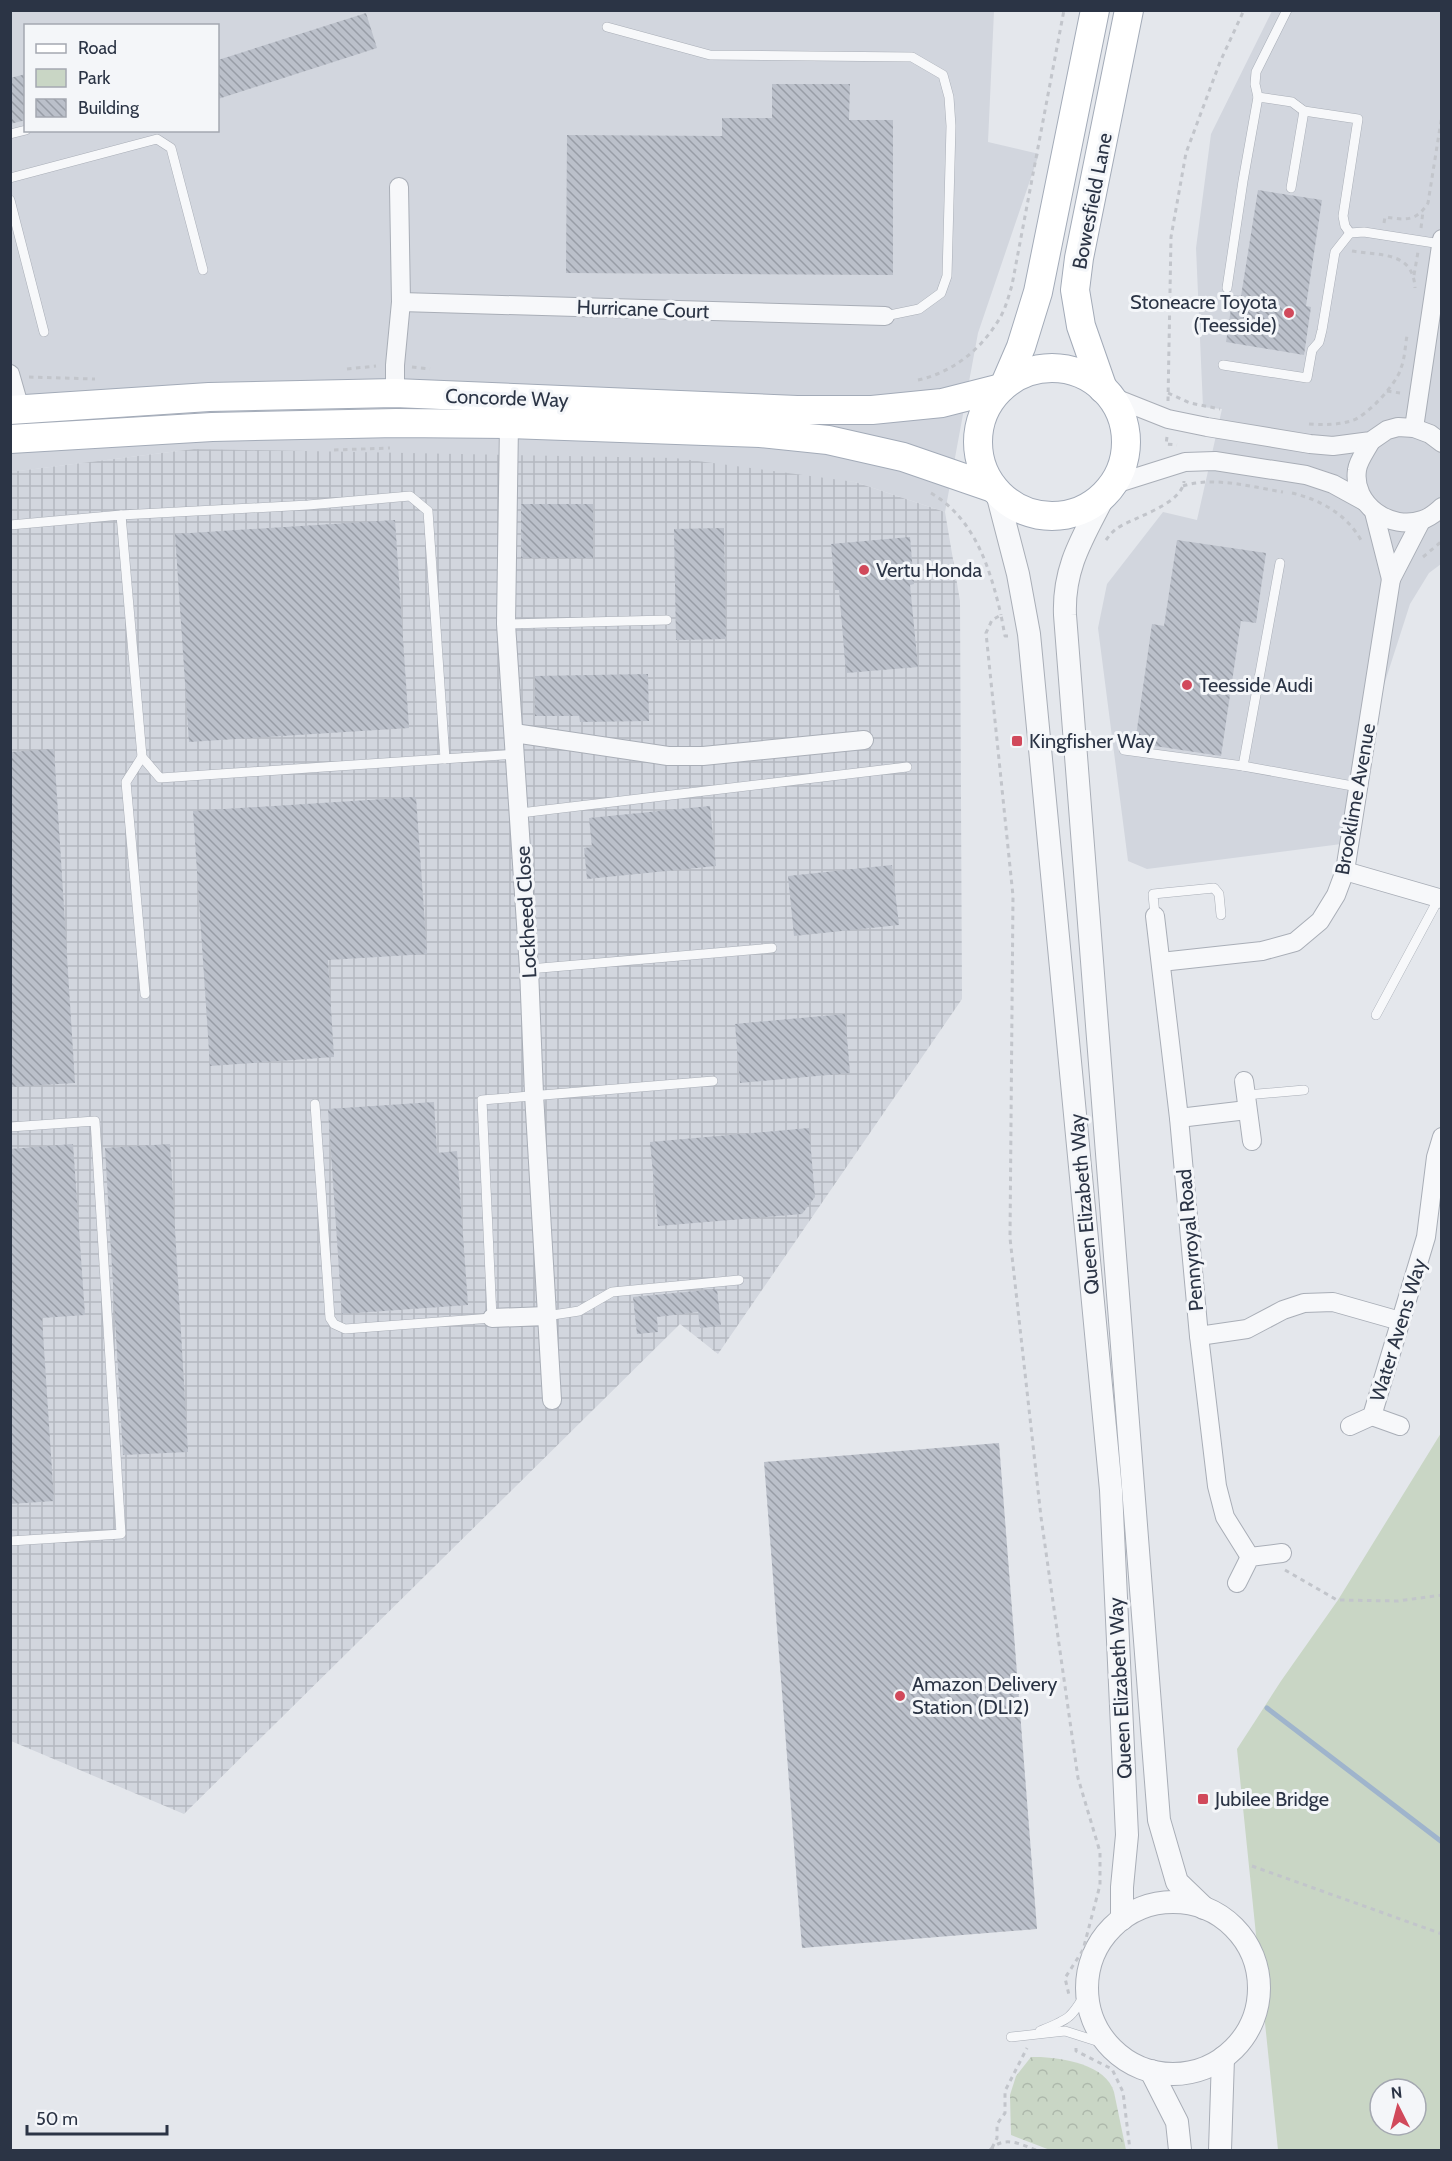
<svg xmlns="http://www.w3.org/2000/svg" width="1452" height="2161" viewBox="0 0 1452 2161" font-family="Cabin,sans-serif">
<style>
.built{fill:#d2d6de;fill-rule:evenodd}
.industrial{fill:url(#industrial-grid)}
.forest{fill:url(#forest-crowns)}
.park{fill:#c9d6c5;fill-rule:evenodd}
.lines{fill:none;stroke-linecap:round;stroke-linejoin:round}
.stream{stroke:#9fb4cc;stroke-width:5}
.building{fill:url(#building-back-hatch)}
.service-casing{stroke:#a9aeb7;stroke-width:10}
.minor-casing{stroke:#a9aeb7;stroke-width:20}
.tertiary-casing{stroke:#a9aeb7;stroke-width:24}
.primary-casing{stroke:#a3abb8;stroke-width:30}
.path{stroke:#c2c5cb;stroke-width:3;stroke-dasharray:4.5 4.5;stroke-linecap:butt}
.service{stroke:#f7f8fa;stroke-width:9}
.minor{stroke:#f7f8fa;stroke-width:18}
.tertiary{stroke:#f7f8fa;stroke-width:22}
.primary{stroke:#fff;stroke-width:28}
.poi-dot{fill:#d1495b;stroke:#f4f6f9;stroke-width:2}
.labels{text-anchor:middle;stroke-width:6;stroke-linejoin:round;paint-order:stroke}
.street-label{font-size:20px;fill:#2b3445;stroke:#f4f6f9}
.poi-label{font-size:20px;fill:#2b3445;stroke:#f4f6f9;text-anchor:start}
</style>
<defs>
<pattern id="industrial-grid" width="8" height="8" patternUnits="userSpaceOnUse" patternTransform="scale(1.5)"><rect width="8" height="8" fill="#d2d6de"/><path d="M0 4h8M4 0v8" fill="none" stroke="#b4b8c0"/></pattern>
<pattern id="forest-crowns" width="20" height="18" patternUnits="userSpaceOnUse" patternTransform="scale(1.5)"><rect width="20" height="18" fill="#c9d6c5"/><path d="M2 6a3 3 0 1 1 6 0M12 15a3 3 0 1 1 6 0" fill="none" stroke="#adb8ab"/></pattern>
<pattern id="building-back-hatch" width="6" height="6" patternUnits="userSpaceOnUse" patternTransform="scale(1.5)"><rect width="6" height="6" fill="#bbc0ca"/><path d="M-1 5l2 2M0 0l6 6M5-1l2 2" fill="none" stroke="#989da6"/></pattern>
</defs>
<rect width="100%" height="100%" fill="#e4e7ec"/>
<g class="built">
<path d="M 10,11 L 994,11 L 988,142 L 1039,154 L 978,333 L 945,512 L 855,482 L 194,449 L 11,472 ZM 26,26 L 218,26 L 218,130 L 26,130 Z"/>
<polygon points="1272,11 1441,11 1441,564 1429,573 1410,604 1366,741 1349,843 1147,869 1128,861 1098,628 1107,584 1163,512 1197,520 1222,409 1203,407 1196,248 1211,134"/>
</g>
<polygon class="industrial" points="194,449 675,458 855,482 945,512 960,601 962,999 718,1354 680,1324 184,1814 11,1741 10,472"/>
<path class="forest" d="M 1031,2057 C 1056,2056 1106,2063 1114,2092 L 1126,2150 L 1050,2150 L 1011,2135 L 1010,2095 L 1016,2076 Z"/>
<path class="park" d="M 1441,1433 L 1441,2150 L 1278,2150 L 1237,1749 L 1281,1681 L 1338,1600 ZM 1380,2089 L 1416,2089 L 1416,2125 L 1380,2125 Z"/>
<g class="lines">
<polyline class="stream" points="1267,1708 1442,1842"/>
</g>
<g class="building">
<polygon points="366,13 377,48 218,99 218,60"/>
<polygon points="26,74 26,120 10,124 10,78"/>
<polygon points="772,84 850,84 849,120 893,120 893,275 566,273 567,135 722,136 722,118 772,118"/>
<polygon points="1258,190 1322,200 1306,306 1311,307 1304,355 1226,342 1233,295 1241,296"/>
<rect x="521" y="504" width="72" height="54"/>
<polygon points="395,520 409,728 189,742 175,534"/>
<polygon points="724,528 726,639 676,640 674,529"/>
<polygon points="910,537 914,584 910,585 918,667 846,673 839,590 835,590 831,544"/>
<polygon points="1177,540 1266,553 1256,623 1241,621 1221,756 1135,743 1152,624 1164,626"/>
<polygon points="648,674 649,721 580,722 579,716 535,716 535,676"/>
<polygon points="54,749 75,1083 10,1087 10,752"/>
<polygon points="416,797 427,954 328,960 334,1057 210,1066 193,811"/>
<polygon points="710,806 716,866 587,879 584,848 592,847 589,818"/>
<polygon points="892,865 899,925 794,936 788,876"/>
<polygon points="845,1014 850,1073 740,1083 735,1024"/>
<polygon points="434,1102 437,1153 457,1151 468,1305 342,1314 328,1109"/>
<polygon points="809,1128 815,1197 802,1214 658,1226 650,1142"/>
<polygon points="73,1144 85,1315 42,1318 54,1501 10,1504 10,1149"/>
<polygon points="170,1144 188,1452 123,1455 105,1148"/>
<polygon points="717,1289 721,1326 700,1328 698,1312 657,1317 658,1332 637,1334 633,1297"/>
<polygon points="999,1443 1037,1929 802,1948 764,1462"/>
</g>
<g class="lines">
<g class="service-casing">
<g id="service">
<polyline points="607,27 710,55 912,57 943,75 949,97 951,126 947,276 941,293 919,309 885,316"/>
<polyline points="1258,97 1255,84 1256,72 1287,10"/>
<polyline points="10,134 26,130"/>
<polyline points="10,178 157,139 171,148 203,270"/>
<polyline points="1291,188 1304,111"/>
<polyline points="10,200 44,332"/>
<polyline points="1227,288 1243,181 1258,97 1292,102 1304,111 1358,119 1343,216 1345,226 1350,233 1364,232 1441,244"/>
<polyline points="1223,365 1307,378 1312,350 1319,342 1322,330 1335,252 1350,233"/>
<polyline points="121,515 308,505 410,496 428,511 445,759"/>
<polyline points="10,525 121,515 142,757 160,778 516,754"/>
<polyline points="506,624 667,620"/>
<polyline points="1124,750 1243,766 1358,787"/>
<polyline points="142,757 126,782 145,994"/>
<polyline points="1243,766 1280,563"/>
<polyline points="520,813 907,767"/>
<polyline points="1155,916 1153,894 1214,888 1219,894 1221,915"/>
<polyline points="529,969 772,948"/>
<polyline points="1376,1015 1439,898"/>
<polyline points="1246,1095 1304,1090"/>
<polyline points="315,1104 330,1318 334,1324 345,1329 492,1318 482,1100 713,1081"/>
<polyline points="10,1127 95,1121 121,1534 10,1541"/>
<polyline points="546,1316 579,1311 612,1292 739,1280"/>
<path d="M 1040,2031 C 1069,2019 1071,2019 1087,1991"/>
<polyline points="1011,2037 1065,2031 1109,2045"/>
</g>
</g>
<g class="minor-casing">
<g id="minor">
<polyline points="401,302 885,316"/>
<polyline points="10,374 20,409"/>
<polyline points="395,393 395,365 401,302 399,187"/>
<polyline points="1110,396 1168,419 1207,427 1310,444 1333,446 1371,441 1387,430 1398,427 1414,428 1430,434 1442,443"/>
<polyline points="509,424 506,624 529,969 534,1094 552,1400"/>
<polyline points="1414,428 1442,239"/>
<path d="M 1371,441 C 1367,449 1358,461 1357,470 C 1352,505 1391,531 1422,520 C 1430,518 1436,512 1442,507"/>
<polyline points="1112,485 1185,462 1215,461 1306,475 1333,484 1364,501"/>
<polyline points="1374,512 1391,579 1421,521"/>
<polyline points="514,733 668,756 703,756 864,740"/>
<polyline points="1345,871 1442,899"/>
<polyline points="1155,916 1179,1118 1199,1336 1217,1486 1225,1517 1250,1557"/>
<polyline points="1161,962 1262,951 1295,942 1320,921 1336,895 1345,871 1391,579"/>
<polyline points="1244,1081 1252,1141"/>
<polyline points="1179,1118 1247,1110"/>
<polyline points="492,1318 546,1316"/>
<polyline points="1199,1336 1247,1329 1283,1310 1304,1303 1333,1302 1400,1321"/>
<polyline points="1372,1416 1400,1426"/>
<polyline points="1350,1426 1372,1416 1426,1237 1436,1157 1442,1137"/>
<polyline points="1237,1583 1250,1557 1282,1553"/>
</g>
</g>
<g class="tertiary-casing">
<g id="tertiary">
<polyline points="997,493 1018,574 1029,634 1111,1490 1127,1835 1122,1887 1122,1919"/>
<path d="M 1105,494 C 1084,536 1063,566 1065,615 L 1159,1820 L 1177,1882 L 1204,1908"/>
<circle cx="1173" cy="1988" r="86"/>
<polyline points="1151,2071 1177,2122 1180,2150"/>
<polyline points="1220,2150 1223,2058"/>
</g>
</g>
<g class="primary-casing">
<g id="primary">
<circle cx="1052" cy="442" r="74"/>
<polyline points="1005,384 1021,347 1038,292 1095,10"/>
<polyline points="1103,389 1081,326 1075,290 1079,258 1129,10"/>
<polyline points="10,410 209,397 395,393 797,410 872,410 942,403 1001,388"/>
<polyline points="10,439 212,427 396,423 509,424 760,433 828,440 903,457 993,488"/>
</g>
</g>
<g class="path">
<path d="M 1384,223 L 1385,217 C 1406,220 1416,222 1428,203 L 1442,115"/>
<polyline points="1421,228 1423,211"/>
<path d="M 1352,251 C 1381,256 1413,251 1415,288"/>
<polyline points="1414,275 1418,252"/>
<polyline points="412,367 430,369"/>
<polyline points="347,369 376,366"/>
<polyline points="29,377 95,379"/>
<path d="M 918,380 C 954,372 983,348 1001,316 C 1006,307 1009,295 1012,285 L 1064,10"/>
<polyline points="1387,391 1400,393"/>
<polyline points="1168,393 1190,403 1220,409"/>
<polyline points="1168,401 1171,237 1186,153 1220,62 1244,10"/>
<path d="M 1309,424 C 1324,425 1337,425 1351,421 C 1366,417 1397,384 1401,368 C 1405,358 1405,346 1407,336"/>
<polyline points="1167,437 1166,444 1177,445"/>
<polyline points="334,450 390,448"/>
<path d="M 1183,486 C 1214,476 1252,487 1283,492"/>
<path d="M 931,493 C 975,519 990,568 1001,615"/>
<path d="M 1292,493 C 1321,500 1346,514 1361,540"/>
<path d="M 1106,540 C 1109,536 1112,532 1116,529 C 1133,517 1182,505 1184,481"/>
<polyline points="1423,557 1442,541"/>
<polyline points="1008,636 1005,636 1001,615 992,620 986,633 1013,896 1010,1238 1041,1517 1078,1778 1100,1852 1100,1885 1083,1950 1065,1978 1069,1995"/>
<polyline points="1285,1570 1337,1600 1398,1601 1442,1595"/>
<polyline points="1252,1866 1442,1934"/>
<polyline points="1076,2048 1076,2051 1112,2069 1123,2092 1130,2150"/>
<polyline points="992,2148 997,2138 997,2124 1005,2113 1005,2091 1027,2048"/>
<path d="M 990,2150 C 1004,2135 1020,2144 1036,2150"/>
</g>
<use href="#service" class="service"/>
<use href="#minor" class="minor"/>
<use href="#tertiary" class="tertiary"/>
<use href="#primary" class="primary"/>
</g>
<g class="poi-dot">
<circle cx="1289" cy="313" r="6"/>
<circle cx="864" cy="570" r="6"/>
<circle cx="1187" cy="685" r="6"/>
<rect x="1011" y="735" width="12" height="12" rx="3"/>
<circle cx="900" cy="1696" r="6"/>
<rect x="1197" y="1793" width="12" height="12" rx="3"/>
</g>
<g class="labels">
<g class="street-label">
<text transform="translate(1092 201) rotate(-79)" y="7">Bowesfield Lane</text>
<text transform="translate(643 309) rotate(2)" y="7">Hurricane Court</text>
<text transform="translate(507 398) rotate(2)" y="7">Concorde Way</text>
<text transform="translate(1355 799) rotate(-80)" y="7">Brooklime Avenue</text>
<text transform="translate(526 912) rotate(-93)" y="7">Lockheed Close</text>
<text transform="translate(1084 1204) rotate(-95)" y="7">Queen Elizabeth Way</text>
<text transform="translate(1190 1240) rotate(-95)" y="7">Pennyroyal Road</text>
<text transform="translate(1398 1330) rotate(-73)" y="7">Water Avens Way</text>
<text transform="translate(1120 1688) rotate(-93)" y="7">Queen Elizabeth Way</text>
</g>
<g class="poi-label">
<text x="1277" y="309" text-anchor="end">Stoneacre Toyota<tspan x="1277" dy="23">(Teesside)</tspan></text>
<text x="876" y="577">Vertu Honda</text>
<text x="1199" y="692">Teesside Audi</text>
<text x="1029" y="748">Kingfisher Way</text>
<text x="912" y="1691">Amazon Delivery<tspan x="912" dy="23">Station (DLI2)</tspan></text>
<text x="1215" y="1806">Jubilee Bridge</text>
</g>
</g>
<rect width="1452" height="2161" fill="none" stroke="#2b3445" stroke-width="24"/>
<rect x="24" y="24" width="195" height="108" fill="#f4f6f9" stroke="#a4a8b1" stroke-width="1.5"/>
<rect x="36" y="44" width="30" height="9" fill="#ffffff" stroke="#a4a8b1" stroke-width="1.5"/>
<text x="78" y="54" font-size="18" fill="#2b3445">Road</text>
<rect x="36" y="69" width="30" height="18" fill="#c9d6c5" stroke="#a4a8b1" stroke-width="1.5"/>
<text x="78" y="84" font-size="18" fill="#2b3445">Park</text>
<rect x="36" y="99" width="30" height="18" fill="url(#building-back-hatch)" stroke="#a4a8b1" stroke-width="1.5"/>
<text x="78" y="114" font-size="18" fill="#2b3445">Building</text>
<g transform="translate(1398 2107) rotate(354)"><circle r="28" fill="#f4f6f9" stroke="#a4a8b1" stroke-width="1.5"/>
<path d="M0-4.5L10 22L0 15L-10 22Z" fill="#d1495b"/>
<text y="-9" font-size="16" font-weight="bold" text-anchor="middle" fill="#2b3445">N</text>
</g>
<path d="M27 2125v9h140v-9" fill="none" stroke="#2b3445" stroke-width="3"/>
<text x="36" y="2125" font-size="18" fill="#2b3445" stroke="#f4f6f9" stroke-width="4.5" paint-order="stroke">50 m</text>
</svg>
